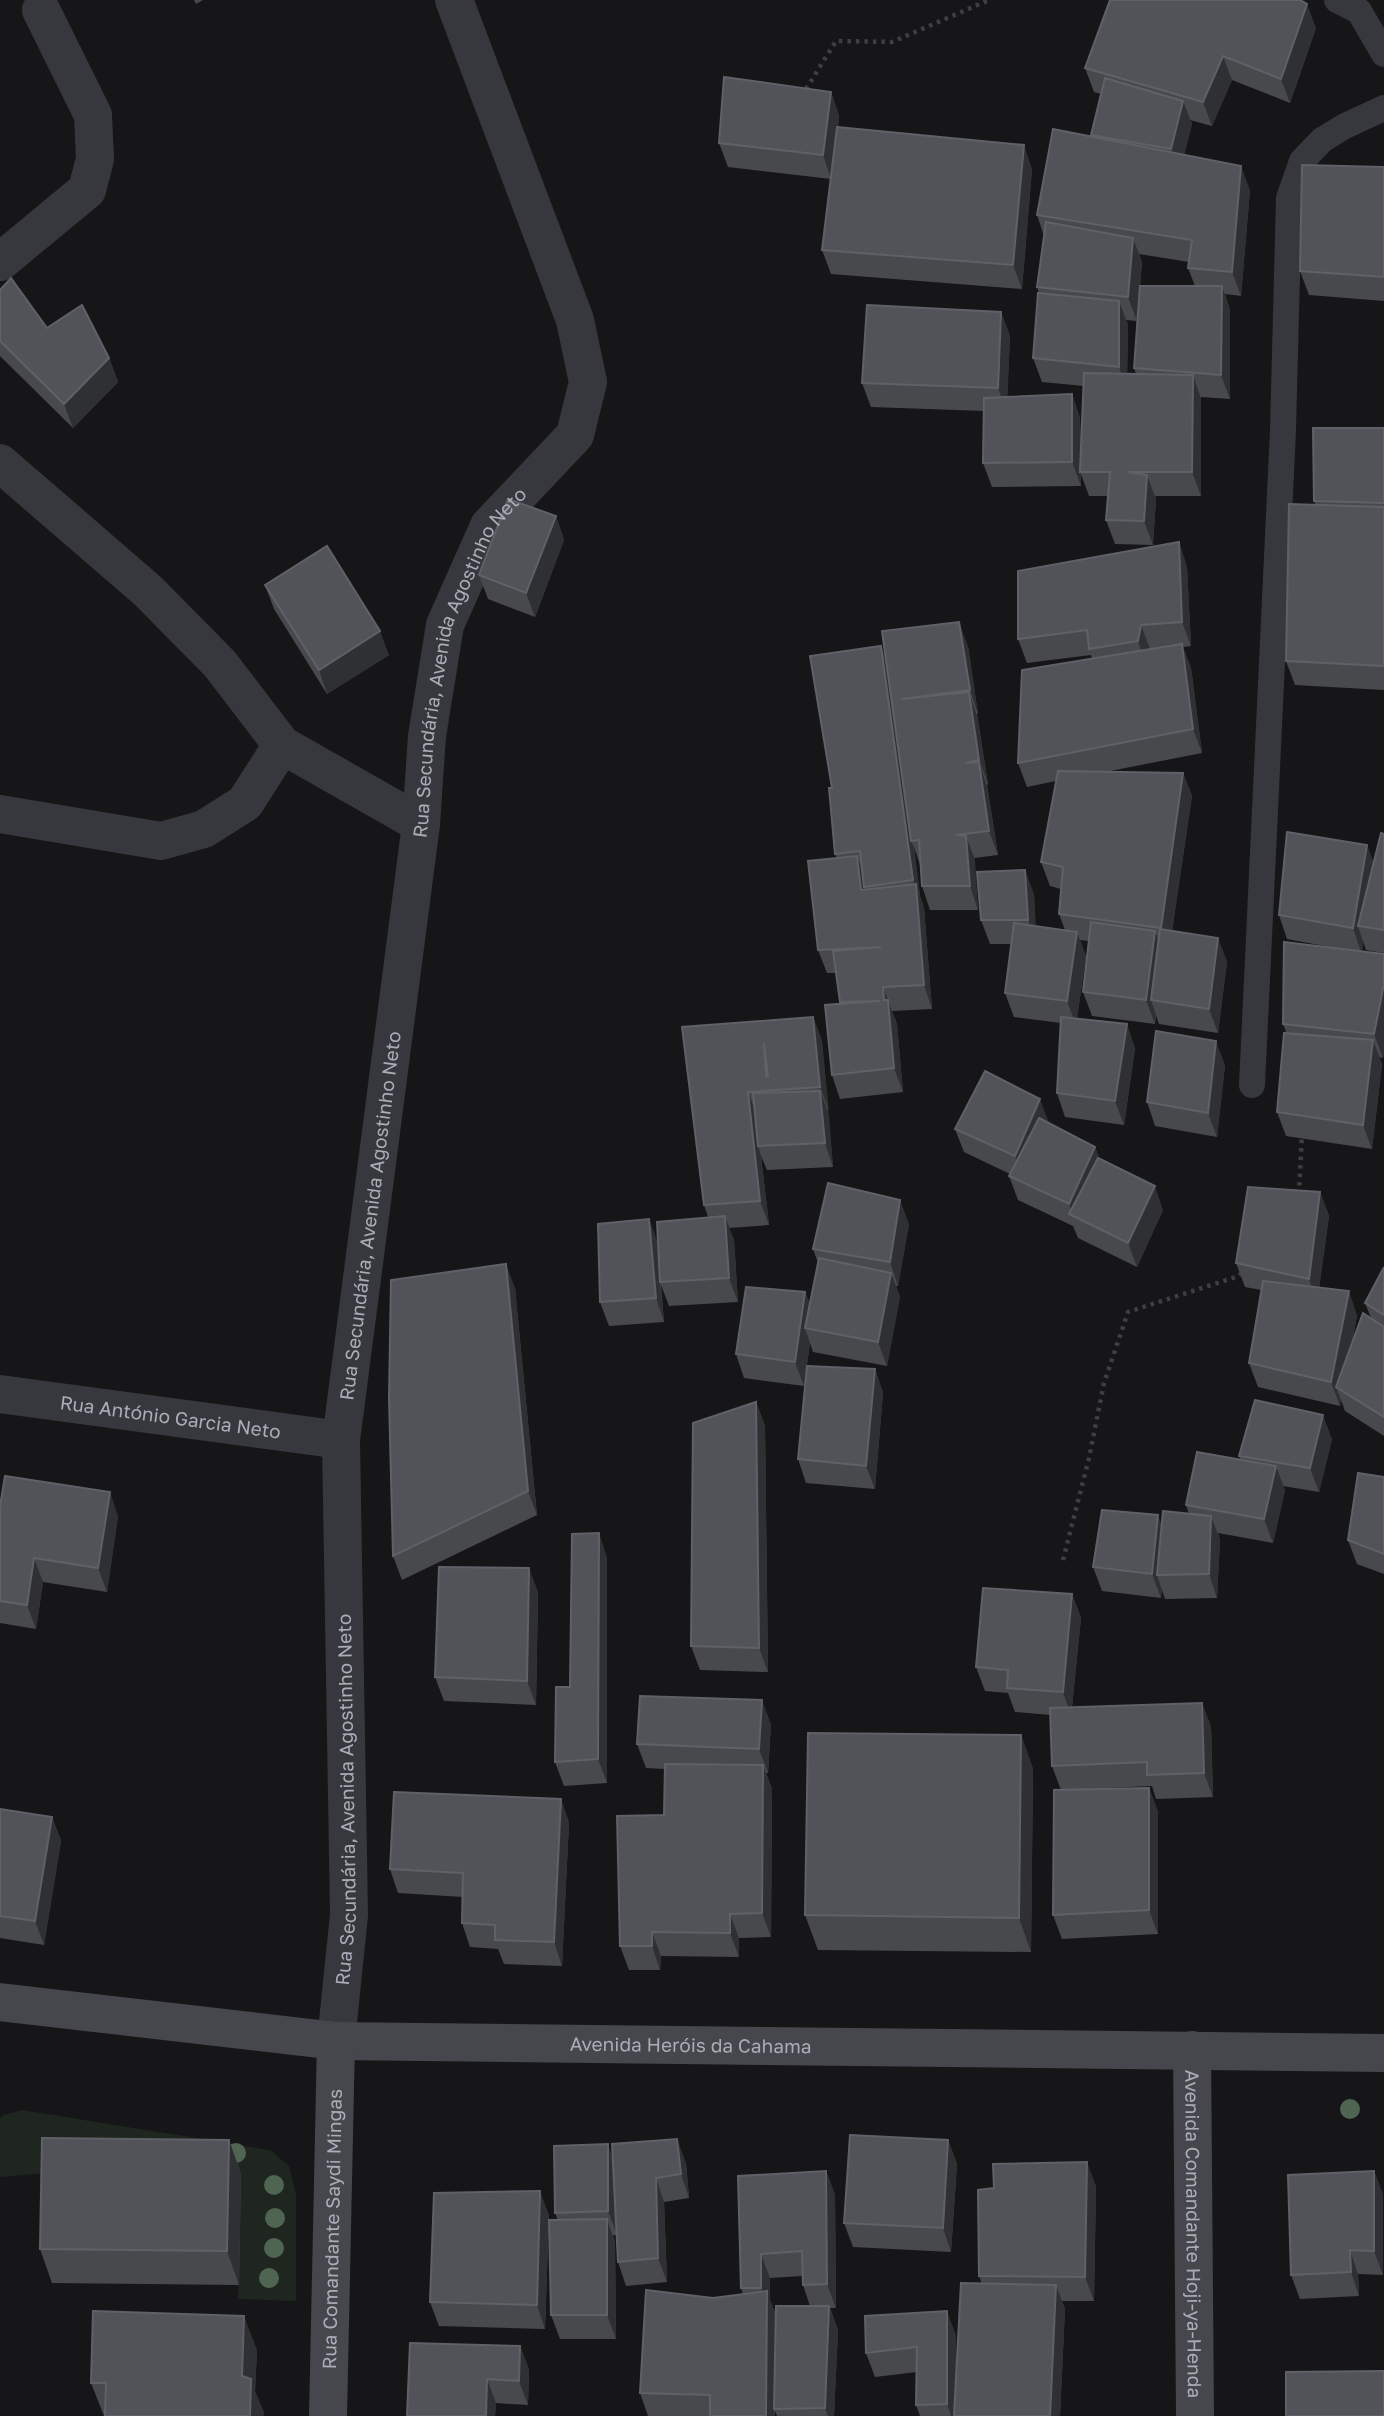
<svg xmlns="http://www.w3.org/2000/svg" width="1384" height="2416" viewBox="0 0 1384 2416" font-family="'Golos Text',sans-serif">
<style>
.green{fill:#1e261f}
.lines{fill:none;stroke-linecap:round;stroke-linejoin:round}
.path{stroke:#3d3f44;stroke-width:4.5;stroke-dasharray:3.5 5;stroke-linecap:butt}
.lane{stroke:#37383d;stroke-width:26}
.street{stroke:#37383d;stroke-width:38}
.secondary{stroke:#45474d;stroke-width:38}
.tree{fill:#506452}
.wall{fill:#47494d;fill-rule:evenodd}
.shaded-wall{fill:#2f3033}
.building{fill:#525359;stroke:#5f6168;stroke-width:2;fill-rule:evenodd}
.labels{text-anchor:middle;stroke-width:6;stroke-linejoin:round;paint-order:stroke}
.street-label{font-size:19px;fill:#a8adb8;stroke:#111113}
</style>
<rect width="100%" height="100%" fill="#161618"/>
<polygon class="green" points="22,2110 270,2150 289,2166 296,2194 296,2301 238,2299 241,2174 55,2172 0,2177 0,2118 4,2115"/>
<g class="lines">
<g class="path">
<polyline points="806,89 836,41 892,42 989,0"/>
<polyline points="1299,1194 1302,1133"/>
<polyline points="1063,1560 1089,1458 1104,1383 1128,1312 1239,1276 1244,1270"/>
</g>
<g class="lane">
<polyline points="1337,0 1359,11 1384,54"/>
<polyline points="1252,1085 1283,430 1289,198 1302,161 1322,140 1345,126 1384,108"/>
</g>
<g class="street">
<polyline points="0,262 87,190 95,159 93,115 41,10"/>
<polyline points="0,463 148,591 220,664 282,745 421,824"/>
<polyline points="0,814 161,841 204,829 245,803 282,745"/>
<path id="s1" d="M 0,1394 L 341,1440"/>
<path id="s2" d="M 336,2041 L 349,1915 L 341,1440 L 421,824 L 427,736 L 445,625 L 489,526 L 575,435 L 588,382 L 575,320 L 454,0"/>
</g>
<g class="secondary">
<path id="s3" d="M 0,2002 L 336,2041 L 1384,2053"/>
<path id="s4" d="M 1192,2050 L 1195,2416"/>
<path id="s5" d="M 328,2416 L 336,2041"/>
</g>
</g>
<g class="tree">
<circle cx="1350" cy="2109" r="10"/>
<circle cx="236" cy="2153" r="10"/>
<circle cx="274" cy="2185" r="10"/>
<circle cx="275" cy="2218" r="10"/>
<circle cx="274" cy="2248" r="10"/>
<circle cx="269" cy="2278" r="10"/>
</g>
<g class="wall">
<polygon points="194,0 203,0 196,4"/>
<path d="M 1316,28 L 1290,103 L 1232,80 L 1212,126 L 1190,120 L 1192,124 L 1184,155 L 1250,190 L 1241,296 L 1225,294 L 1230,310 L 1230,399 L 1201,397 L 1201,496 L 1155,496 L 1156,499 L 1153,545 L 1115,544 L 1106,520 L 1108,496 L 1089,496 L 1081,474 L 1081,486 L 992,487 L 983,463 L 984,411 L 871,407 L 862,383 L 1001,312 L 1010,336 L 1007,397 L 1072,394 L 1080,418 L 1081,457 L 1084,386 L 1042,382 L 1033,358 L 1039,293 L 1037,287 L 1044,236 L 1037,215 L 1092,137 L 1091,135 L 1101,94 L 1094,92 L 1085,68 ZM 1139,254 L 1189,262 L 1188,268 L 1195,286 L 1140,286 L 1142,262 ZM 1126,320 L 1137,321 L 1134,368 L 1136,374 L 1127,374 L 1128,325 Z"/>
<polygon points="831,92 839,116 838,128 1032,169 1022,289 831,274 822,250 831,179 728,167 719,143"/>
<polygon points="1384,167 1384,301 1309,295 1300,271"/>
<polygon points="0,290 47,328 109,358 118,382 73,428 0,356"/>
<polygon points="1384,428 1384,690 1295,685 1286,661 1316,505 1314,501"/>
<polygon points="556,516 564,540 535,617 488,599 479,575"/>
<polygon points="1187,566 1191,646 1183,647 1191,668 1202,753 1105,772 1183,773 1192,796 1172,931 1227,961 1218,1033 1159,1024 1156,1015 1155,1024 1092,1016 1083,992 1089,941 1080,940 1086,956 1077,1018 1135,1048 1124,1125 1065,1117 1057,1093 1061,1023 1014,1017 1005,993 1011,944 990,944 981,920 1034,894 1035,926 1065,930 1059,914 1061,889 1050,886 1041,862 1056,781 1027,787 1018,763 1092,659 1091,655 1027,663 1018,639"/>
<polygon points="265,585 389,655 327,694 274,609"/>
<polygon points="881,646 886,660 968,646 978,714 977,714 988,784 987,785 998,855 974,858 978,910 930,910 922,886 920,865 914,847 920,896 924,908 932,1009 892,1011 897,1024 903,1092 840,1099 832,1075 840,1004 836,973 827,973 818,950 837,858 835,854 832,788"/>
<polygon points="1384,834 1384,953 1366,950 1363,941 1362,951 1384,954 1384,1053 1383,1058 1379,1057 1382,1064 1372,1149 1286,1136 1277,1112 1287,1034 1283,1024 1346,950 1287,939 1279,915 1374,863"/>
<polygon points="813,1017 822,1041 833,1167 767,1170 761,1156 769,1225 729,1228 734,1240 738,1302 669,1306 661,1285 664,1322 609,1326 600,1302 658,1244 708,1217 704,1205 682,1027"/>
<polygon points="1225,1065 1217,1137 1155,1126 1147,1102"/>
<polygon points="1049,1124 1095,1147 1099,1158 1163,1210 1137,1267 1078,1238 1073,1226 1018,1200 1009,1176 1010,1174 964,1152 955,1129"/>
<polygon points="1320,1192 1329,1216 1319,1288 1357,1315 1352,1344 1371,1318 1365,1303 1384,1267 1384,1436 1345,1411 1341,1400 1340,1406 1258,1387 1249,1363 1261,1290 1245,1287 1236,1263"/>
<polygon points="909,1224 898,1286 896,1286 900,1297 887,1366 813,1352 810,1343 804,1386 744,1378 736,1354 805,1292 810,1304 818,1263 813,1249"/>
<polygon points="515,1288 537,1515 402,1580 393,1556"/>
<polygon points="875,1369 883,1393 875,1489 806,1483 798,1459"/>
<polygon points="756,1402 765,1426 768,1672 700,1670 691,1646"/>
<polygon points="1332,1439 1319,1492 1283,1486 1285,1490 1273,1543 1218,1533 1220,1540 1217,1598 1165,1599 1162,1590 1161,1598 1102,1591 1093,1567 1162,1524 1189,1514 1186,1505 1241,1460 1239,1456"/>
<polygon points="1384,1477 1384,1574 1357,1564 1348,1540"/>
<polygon points="0,1506 118,1516 107,1592 43,1582 36,1629 0,1623"/>
<polygon points="607,1557 607,1783 564,1786 555,1762 570,1687"/>
<polygon points="538,1592 536,1705 444,1701 435,1677"/>
<polygon points="1072,1594 1081,1618 1072,1707 1202,1703 1211,1727 1213,1797 1156,1799 1152,1786 1061,1790 1052,1766 1051,1715 1015,1712 1008,1693 985,1691 976,1667"/>
<polygon points="771,1724 768,1773 766,1773 772,1789 771,1937 739,1938 739,1957 661,1956 660,1970 629,1970 620,1946 664,1815 665,1769 646,1768 637,1744"/>
<polygon points="1021,1735 1033,1769 1031,1952 818,1950 805,1915"/>
<polygon points="1149,1788 1158,1812 1158,1934 1062,1939 1053,1915"/>
<polygon points="561,1799 569,1823 562,1966 504,1964 498,1949 470,1947 462,1923 463,1897 398,1893 390,1869"/>
<polygon points="0,1809 52,1817 61,1841 44,1945 0,1938"/>
<polygon points="229,2140 241,2174 239,2285 52,2283 40,2249"/>
<polygon points="948,2140 957,2164 951,2252 853,2247 844,2223"/>
<polygon points="613,2159 686,2163 689,2198 664,2202 667,2282 626,2286 618,2262 616,2235 613,2235 615,2243 616,2339 560,2339 551,2315 558,2220 555,2213"/>
<path d="M 826,2171 L 835,2195 L 836,2308 L 830,2308 L 838,2330 L 834,2416 L 777,2416 L 775,2411 L 775,2416 L 648,2416 L 640,2393 L 713,2298 L 743,2294 L 741,2288 L 738,2176 ZM 802,2276 L 803,2285 L 810,2306 L 775,2348 L 776,2315 L 770,2300 L 770,2278 Z"/>
<polygon points="1374,2171 1383,2195 1383,2275 1358,2274 1359,2296 1300,2299 1291,2275"/>
<polygon points="1096,2186 1094,2301 1062,2301 1065,2309 1060,2416 920,2416 916,2405 917,2372 875,2377 866,2353 956,2335 956,2382 982,2284 979,2276"/>
<polygon points="549,2215 545,2329 439,2326 430,2302"/>
<polygon points="520,2346 529,2370 528,2405 496,2403 495,2416 407,2416"/>
<polygon points="257,2350 255,2391 264,2413 263,2416 104,2416 91,2383"/>
</g>
<g class="shaded-wall">
<polygon points="1307,4 1316,28 1290,103 1281,79"/>
<polygon points="1223,56 1232,80 1212,126 1203,102"/>
<polygon points="831,92 839,116 831,179 823,155"/>
<polygon points="1183,101 1192,124 1180,173 1171,149"/>
<polygon points="1024,145 1032,169 1022,289 1013,265"/>
<polygon points="1241,166 1250,190 1241,296 1232,272"/>
<polygon points="1133,238 1142,262 1137,321 1128,297"/>
<polygon points="1222,286 1230,310 1230,399 1221,375"/>
<polygon points="1119,301 1128,325 1127,391 1119,367"/>
<polygon points="1001,312 1010,336 1007,412 998,388"/>
<polygon points="109,358 118,382 73,428 64,404"/>
<polygon points="1193,375 1201,399 1201,496 1192,472"/>
<polygon points="1072,394 1080,418 1081,486 1072,462"/>
<polygon points="1147,475 1156,499 1153,545 1144,521"/>
<polygon points="556,516 564,540 535,617 526,593"/>
<polygon points="1179,542 1187,566 1191,646 1182,622"/>
<polygon points="959,622 968,646 978,714 970,690"/>
<polygon points="1141,625 1150,649 1146,665 1138,641"/>
<polygon points="380,631 389,655 327,694 319,670"/>
<polygon points="1182,644 1191,668 1202,753 1193,729"/>
<polygon points="881,646 890,670 911,841 914,847 920,896 924,908 932,1009 924,985 916,890 913,880"/>
<polygon points="969,692 977,716 988,784 979,760"/>
<polygon points="979,762 987,786 998,855 989,831"/>
<polygon points="1183,773 1192,796 1169,952 1161,928"/>
<polygon points="966,836 975,860 978,910 970,886"/>
<polygon points="1367,845 1376,869 1358,926 1363,941 1361,952 1353,928"/>
<polygon points="857,856 866,880 864,887 868,901 861,890"/>
<polygon points="1025,870 1034,894 1037,944 1028,920"/>
<polygon points="1155,931 1164,955 1151,1000 1156,1015 1155,1024 1146,1000"/>
<polygon points="1077,932 1086,956 1076,1025 1067,1001"/>
<polygon points="1218,938 1227,961 1218,1033 1209,1009"/>
<polygon points="1384,984 1384,1053 1383,1058 1374,1034"/>
<polygon points="883,987 897,1024 903,1092 894,1068 884,1000"/>
<polygon points="813,1017 822,1041 829,1111 820,1087"/>
<polygon points="1127,1024 1135,1048 1124,1125 1115,1101"/>
<polygon points="1373,1040 1382,1064 1372,1149 1363,1125"/>
<polygon points="1216,1041 1225,1065 1217,1137 1208,1113"/>
<polygon points="820,1091 829,1115 833,1167 825,1143"/>
<polygon points="748,1092 757,1116 758,1146 761,1156 769,1225 760,1201"/>
<polygon points="1040,1099 1049,1123 1023,1180 1015,1156"/>
<polygon points="1095,1147 1104,1171 1073,1216 1069,1204"/>
<polygon points="1155,1186 1163,1210 1137,1267 1128,1243"/>
<polygon points="1320,1192 1329,1216 1317,1303 1309,1279"/>
<polygon points="900,1200 909,1224 898,1286 890,1262"/>
<polygon points="725,1216 734,1240 738,1302 729,1278"/>
<polygon points="649,1219 658,1243 660,1282 664,1322 656,1298"/>
<polygon points="506,1264 515,1288 537,1515 528,1491"/>
<polygon points="891,1273 900,1297 887,1366 878,1342"/>
<polygon points="1349,1291 1357,1315 1343,1391 1336,1387 1341,1400 1340,1406 1331,1382"/>
<polygon points="805,1292 814,1316 805,1328 810,1343 804,1386 795,1362"/>
<polygon points="875,1369 883,1393 875,1489 866,1466"/>
<polygon points="756,1402 765,1426 768,1672 759,1648"/>
<polygon points="1323,1415 1332,1439 1319,1492 1310,1468"/>
<polygon points="1276,1466 1285,1490 1273,1543 1264,1519"/>
<polygon points="110,1492 118,1516 107,1592 98,1568"/>
<polygon points="1158,1515 1167,1539 1157,1575 1162,1590 1161,1598 1152,1574"/>
<polygon points="1211,1516 1220,1540 1217,1598 1209,1574"/>
<polygon points="599,1533 607,1557 607,1783 598,1759"/>
<polygon points="34,1558 43,1582 36,1629 27,1605"/>
<polygon points="529,1568 538,1592 536,1705 527,1681"/>
<polygon points="1072,1594 1081,1618 1071,1716 1063,1692"/>
<polygon points="762,1700 771,1724 768,1773 759,1749"/>
<polygon points="1202,1703 1211,1727 1213,1797 1204,1773"/>
<polygon points="1021,1735 1033,1769 1031,1952 1019,1918"/>
<polygon points="763,1765 772,1789 771,1937 762,1913"/>
<polygon points="1149,1788 1158,1812 1158,1934 1149,1910"/>
<polygon points="561,1799 569,1823 562,1966 554,1942"/>
<polygon points="52,1817 61,1841 44,1945 35,1921"/>
<polygon points="730,1914 739,1938 739,1957 730,1933"/>
<polygon points="652,1932 661,1956 660,1970 652,1946"/>
<polygon points="677,2139 686,2163 689,2198 681,2174"/>
<polygon points="229,2140 241,2174 239,2285 227,2251"/>
<polygon points="948,2140 957,2164 951,2252 943,2228"/>
<polygon points="608,2144 616,2168 617,2235 608,2211"/>
<polygon points="1087,2162 1096,2186 1094,2301 1085,2277"/>
<polygon points="826,2171 835,2195 836,2308 827,2284"/>
<polygon points="1374,2171 1383,2195 1383,2275 1374,2251"/>
<polygon points="656,2178 664,2202 667,2282 658,2258"/>
<polygon points="540,2191 549,2215 545,2329 537,2305"/>
<polygon points="607,2219 615,2243 616,2339 607,2315"/>
<polygon points="1350,2250 1358,2274 1359,2296 1351,2272"/>
<polygon points="761,2254 770,2278 770,2300 776,2315 775,2409 774,2409 775,2416 766,2416 767,2303 761,2288"/>
<polygon points="1056,2285 1065,2309 1060,2416 1050,2416"/>
<polygon points="829,2306 838,2330 834,2416 828,2416 825,2408"/>
<polygon points="947,2311 956,2335 956,2416 951,2416 947,2404"/>
<polygon points="244,2316 257,2350 255,2391 264,2413 263,2416 250,2416 242,2376"/>
<polygon points="520,2346 529,2370 528,2405 519,2381"/>
<polygon points="487,2379 496,2403 495,2416 486,2416"/>
</g>
<g class="building">
<polygon points="1110,0 1300,0 1307,4 1281,79 1223,56 1203,102 1085,68"/>
<polygon points="724,77 831,92 823,155 719,143"/>
<polygon points="1105,78 1183,101 1171,149 1091,135"/>
<polygon points="837,127 1024,145 1013,265 822,250"/>
<polygon points="1053,129 1241,166 1232,272 1188,268 1192,240 1037,215"/>
<polygon points="1302,165 1384,167 1384,277 1300,271"/>
<polygon points="1046,222 1133,238 1128,297 1037,287"/>
<polygon points="11,278 47,328 82,305 109,358 64,404 0,341 0,290"/>
<polygon points="1140,286 1222,286 1221,375 1134,368"/>
<polygon points="1038,293 1119,301 1119,367 1033,358"/>
<polygon points="867,305 1001,312 998,388 862,383"/>
<polygon points="1084,373 1193,375 1192,472 1127,472 1147,475 1144,521 1106,520 1110,472 1080,472"/>
<polygon points="1072,394 1072,462 983,463 984,398"/>
<polygon points="1313,428 1384,428 1384,503 1314,501"/>
<polygon points="508,499 556,516 526,593 479,575"/>
<polygon points="1289,504 1384,507 1384,666 1286,661"/>
<polygon points="1179,542 1182,622 1141,625 1138,641 1089,649 1087,630 1018,639 1018,571"/>
<polygon points="327,546 380,631 319,670 265,585"/>
<polygon points="959,622 970,690 902,699 969,692 979,760 966,763 979,762 989,831 956,835 966,836 970,886 922,886 919,840 911,841 882,631"/>
<polygon points="1182,644 1193,729 1018,763 1022,670"/>
<polygon points="881,646 913,880 864,887 860,851 835,854 829,788 832,788 810,656"/>
<polygon points="1058,771 1183,773 1161,928 1059,914 1063,867 1041,862"/>
<polygon points="1287,832 1367,845 1353,928 1279,915"/>
<polygon points="1381,833 1384,834 1384,930 1358,926"/>
<polygon points="857,856 861,890 916,884 924,985 883,987 884,1000 888,1000 894,1068 832,1075 825,1005 880,1001 840,1002 833,951 881,947 818,950 808,861"/>
<polygon points="1025,870 1028,920 981,920 977,872"/>
<polygon points="1091,922 1155,931 1146,1000 1083,992"/>
<polygon points="1014,923 1077,932 1067,1001 1005,993"/>
<polygon points="1160,929 1218,938 1209,1009 1151,1000"/>
<polygon points="1284,942 1384,954 1384,984 1374,1034 1283,1024"/>
<path d="M 813,1017 L 820,1087 L 748,1092 L 760,1201 L 704,1205 L 682,1027 ZM 764,1043 L 768,1076 L 766,1076 Z"/>
<polygon points="1061,1017 1127,1024 1115,1101 1057,1093"/>
<polygon points="1156,1031 1216,1041 1208,1113 1147,1102"/>
<polygon points="1284,1033 1373,1040 1363,1125 1277,1112"/>
<polygon points="985,1071 1040,1099 1015,1156 955,1129"/>
<polygon points="820,1091 825,1143 758,1146 753,1093"/>
<polygon points="1039,1118 1095,1147 1069,1204 1009,1176"/>
<polygon points="1098,1158 1155,1186 1128,1243 1069,1214"/>
<polygon points="828,1183 900,1200 890,1262 813,1249"/>
<polygon points="1248,1187 1320,1192 1309,1279 1236,1263"/>
<polygon points="725,1216 729,1278 660,1282 657,1222"/>
<polygon points="649,1219 656,1298 600,1302 598,1224"/>
<polygon points="819,1258 891,1273 878,1342 805,1328"/>
<polygon points="506,1264 528,1491 393,1556 389,1398 391,1280"/>
<polygon points="1384,1267 1384,1315 1365,1303"/>
<polygon points="1263,1281 1349,1291 1331,1382 1249,1363"/>
<polygon points="746,1287 805,1292 795,1362 736,1354"/>
<polygon points="1363,1313 1384,1327 1384,1417 1336,1387"/>
<polygon points="807,1366 875,1369 866,1466 798,1459"/>
<polygon points="1255,1400 1323,1415 1310,1468 1239,1456"/>
<polygon points="756,1402 759,1648 691,1646 693,1423"/>
<polygon points="1197,1452 1276,1466 1264,1519 1186,1505"/>
<polygon points="1358,1473 1384,1477 1384,1554 1348,1540"/>
<polygon points="5,1476 110,1492 98,1568 34,1558 27,1605 0,1601 0,1506"/>
<polygon points="1102,1510 1158,1515 1152,1574 1093,1567"/>
<polygon points="1163,1511 1211,1516 1209,1574 1157,1575"/>
<polygon points="599,1533 598,1759 555,1762 556,1687 570,1687 572,1534"/>
<polygon points="439,1567 529,1568 527,1681 435,1677"/>
<polygon points="983,1588 1072,1594 1063,1692 1007,1688 1008,1670 976,1667"/>
<polygon points="640,1696 762,1700 759,1749 637,1744"/>
<polygon points="1202,1703 1204,1773 1147,1775 1147,1762 1052,1766 1050,1708"/>
<polygon points="808,1733 1021,1735 1019,1918 805,1915"/>
<polygon points="665,1764 763,1765 762,1913 730,1914 730,1933 652,1932 652,1946 620,1946 617,1816 664,1815"/>
<polygon points="1149,1788 1149,1910 1053,1915 1054,1790"/>
<polygon points="394,1792 561,1799 554,1942 495,1940 495,1925 462,1923 463,1873 390,1869"/>
<polygon points="0,1809 52,1817 35,1921 0,1916"/>
<polygon points="850,2135 948,2140 943,2228 844,2223"/>
<polygon points="42,2138 229,2140 227,2251 40,2249"/>
<polygon points="677,2139 681,2174 656,2178 658,2258 618,2262 612,2144"/>
<polygon points="608,2144 608,2211 555,2213 554,2146"/>
<polygon points="1087,2162 1085,2277 979,2276 978,2190 994,2188 993,2164"/>
<polygon points="826,2171 827,2284 803,2285 802,2251 761,2254 761,2288 741,2288 738,2176"/>
<polygon points="1374,2171 1374,2251 1350,2250 1351,2272 1291,2275 1288,2175"/>
<polygon points="540,2191 537,2305 430,2302 434,2193"/>
<polygon points="607,2219 607,2315 551,2315 549,2220"/>
<polygon points="961,2283 1056,2285 1050,2416 954,2416"/>
<polygon points="646,2290 713,2298 767,2291 766,2416 710,2416 710,2395 640,2393"/>
<polygon points="776,2306 829,2306 825,2408 774,2409"/>
<polygon points="93,2311 244,2316 242,2376 251,2379 250,2416 105,2416 106,2383 91,2383"/>
<polygon points="947,2311 947,2404 916,2405 917,2347 866,2353 865,2316"/>
<polygon points="410,2343 520,2346 519,2381 487,2379 486,2416 407,2416"/>
<polygon points="1384,2371 1384,2416 1286,2416 1286,2372"/>
</g>
<g class="labels">
<g class="street-label">
<text dy="7" stroke="none"><textPath href="#s2" startOffset="1395">Rua Secundária, Avenida Agostinho Neto</textPath></text>
<text dy="7" stroke="none"><textPath href="#s2" startOffset="828">Rua Secundária, Avenida Agostinho Neto</textPath></text>
<text dy="7" stroke="none"><textPath href="#s1" startOffset="172">Rua António Garcia Neto</textPath></text>
<text dy="7" stroke="none"><textPath href="#s2" startOffset="242">Rua Secundária, Avenida Agostinho Neto</textPath></text>
<text dy="7" stroke="none"><textPath href="#s3" startOffset="693">Avenida Heróis da Cahama</textPath></text>
<text dy="7" stroke="none"><textPath href="#s5" startOffset="187">Rua Comandante Saydi Mingas</textPath></text>
<text dy="7" stroke="none"><textPath href="#s4" startOffset="184">Avenida Comandante Hoji-ya-Henda</textPath></text>
</g>
</g>
</svg>
